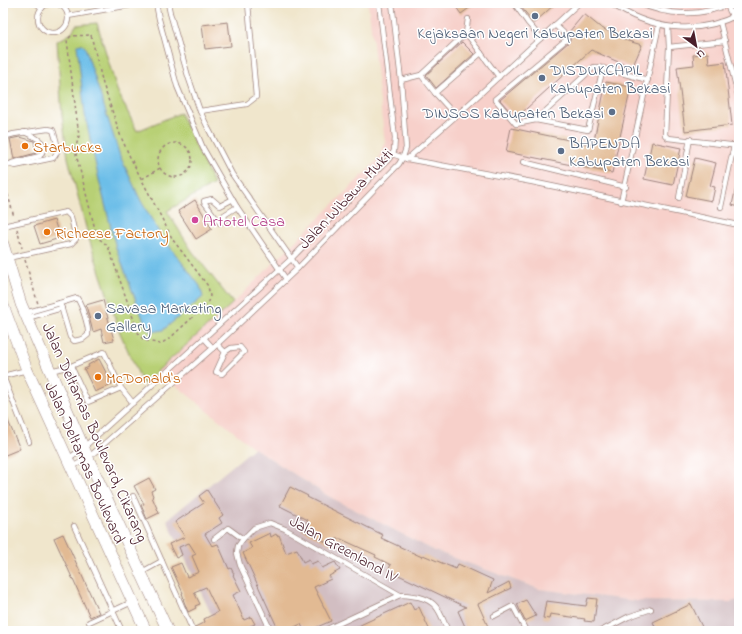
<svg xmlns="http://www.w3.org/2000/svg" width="742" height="634" viewBox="0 0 742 634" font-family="'Indie Flower',sans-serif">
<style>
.built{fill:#f7d0ca}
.industrial{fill:#d2bec2}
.green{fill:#b8d075;stroke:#817850}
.water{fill:#6cbee8;stroke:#5b6e8a}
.building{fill:#e2ba93}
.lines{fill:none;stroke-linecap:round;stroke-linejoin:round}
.service-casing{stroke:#9d827c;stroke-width:6}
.tertiary-casing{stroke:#9d827c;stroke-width:12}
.path{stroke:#9d827c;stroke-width:1.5;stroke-dasharray:3 3;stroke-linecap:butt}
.service{stroke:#fff;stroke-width:4.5}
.tertiary{stroke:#fff;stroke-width:11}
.service-dot{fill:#5c6f8a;stroke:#fff;stroke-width:1.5}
.food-dot{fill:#e8710a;stroke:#fff;stroke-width:1.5}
.hotel-dot{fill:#d1479c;stroke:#fff;stroke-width:1.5}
.labels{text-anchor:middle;stroke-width:3;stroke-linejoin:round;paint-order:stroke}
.service-label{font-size:16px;fill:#4e5e75;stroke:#fff;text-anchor:start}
.food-label{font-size:16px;fill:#c56008;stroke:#fff;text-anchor:start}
.street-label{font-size:16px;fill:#4a1f2b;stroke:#fff}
.hotel-label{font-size:16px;fill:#b23c85;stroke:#fff;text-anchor:start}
</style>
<rect width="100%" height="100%" fill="#fff"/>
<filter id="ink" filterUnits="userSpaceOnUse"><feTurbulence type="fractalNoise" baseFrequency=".025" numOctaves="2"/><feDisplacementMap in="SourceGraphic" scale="8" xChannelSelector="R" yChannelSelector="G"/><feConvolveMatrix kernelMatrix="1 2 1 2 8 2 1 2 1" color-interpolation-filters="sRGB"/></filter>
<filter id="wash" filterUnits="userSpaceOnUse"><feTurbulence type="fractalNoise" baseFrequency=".012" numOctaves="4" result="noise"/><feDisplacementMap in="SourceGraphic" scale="16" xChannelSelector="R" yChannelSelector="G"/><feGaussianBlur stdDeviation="0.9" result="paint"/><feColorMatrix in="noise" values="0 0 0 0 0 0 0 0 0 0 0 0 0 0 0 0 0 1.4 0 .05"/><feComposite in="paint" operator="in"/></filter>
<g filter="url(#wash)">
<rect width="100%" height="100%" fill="#f0e6cc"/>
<polygon class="built" points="368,3 739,3 739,600 730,602 636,601 539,589 435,551 328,496 254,448 158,371 233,303 379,159 385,143"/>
<polygon class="industrial" points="254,448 328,496 435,551 539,589 636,601 730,602 739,600 739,631 219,631 167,520"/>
<path class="green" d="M 97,23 L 117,90 L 137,131 L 180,113 L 214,184 L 167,211 L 192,251 L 233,303 L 143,384 L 120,333 L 89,239 L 68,158 L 62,116 L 57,41 C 66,37 72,34 76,25 Z"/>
<polygon class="water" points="82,44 85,47 120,156 141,201 160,234 200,286 203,297 163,330 153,332 146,327 116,248 99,180 85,115 77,45"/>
<g id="blocks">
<g class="building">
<polygon points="453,3 476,3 461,14"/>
<polygon points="526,3 556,3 534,23 521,7"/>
<polygon points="584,14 600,27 613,34 628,41 642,45 632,68 591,50 516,118 500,100 569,42 571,36 573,34 569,32"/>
<polygon points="228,22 231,46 205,49 202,25"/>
<polygon points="462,42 474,54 436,88 426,75"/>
<polygon points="708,53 709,64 725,62 732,125 685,131 677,67 694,65 693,55"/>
<polygon points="606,82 631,87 612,173 506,152 511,128 593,145"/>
<polygon points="20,137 34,141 36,153 14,159 10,139"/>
<polygon points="652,142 681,148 673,185 644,179"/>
<polygon points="695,158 716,163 710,186 715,187 712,201 686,196"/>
<polygon points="736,187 739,187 739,207 732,205"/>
<polygon points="195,200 212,229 196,239 178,211"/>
<polygon points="54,220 60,238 40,244 34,226"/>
<polygon points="103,300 114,340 104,342 101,329 93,332 86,305"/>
<polygon points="99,359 112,384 95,392 84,369 89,367 88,365"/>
<polygon points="3,409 20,449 3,456"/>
<polygon points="149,478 155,489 151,491 153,496 152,497 159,513 147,519 141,505 144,504 134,486"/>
<polygon points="290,487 308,496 307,497 383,535 381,538 422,557 423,555 456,569 458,564 493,580 488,593 509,582 511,588 478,604 490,631 467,631 458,611 466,607 388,570 391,565 375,557 376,555 341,539 336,539 332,545 302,530 308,520 280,506"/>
<polygon points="207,490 223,515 219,518 222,523 205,534 212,546 218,544 229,569 231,568 234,574 233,575 241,591 233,595 244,620 251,617 255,624 248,627 249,631 197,631 195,627 205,622 204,619 218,612 206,587 194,592 200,604 195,606 196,608 188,612 183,599 184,599 182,593 183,593 171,567 181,563 187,577 199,572 192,556 196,554 189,543 179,547 182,555 176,558 169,544 185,537 175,522 204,503 199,496"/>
<polygon points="270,533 271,537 276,534 277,536 279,535 286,553 297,549 303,562 309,559 311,564 318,561 322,568 335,562 340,570 329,576 331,579 314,587 331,621 308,631 304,631 301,624 286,631 279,631 243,553 252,548 249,543"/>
<polygon points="63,534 99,613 90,617 54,538"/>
<polygon points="588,598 597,599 594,622 584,621 585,619 550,614 549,619 543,618 546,601 586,606"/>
<polygon points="526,600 536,616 525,621 517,604"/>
<polygon points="410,602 414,610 419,607 430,631 360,631 358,626"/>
<polygon points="691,604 704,631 657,631 653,622"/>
</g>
</g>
</g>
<g filter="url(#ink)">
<use href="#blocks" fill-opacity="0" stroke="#9d827c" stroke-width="1"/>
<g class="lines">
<g class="service-casing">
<g id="service">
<polyline points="36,3 42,8"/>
<polyline points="156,3 159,19 177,86 203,148 237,207 286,279"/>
<polyline points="168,3 170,13 188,76 200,111 208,128 232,174 298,268"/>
<polyline points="514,3 528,23 541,38"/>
<path d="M 610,3 C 649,29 696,37 739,14"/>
<path d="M 639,3 C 666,16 704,17 730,3"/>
<circle cx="53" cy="18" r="15"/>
<polyline points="727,5 733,18 739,24"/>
<polyline points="68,16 142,3"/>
<polyline points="720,22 739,99"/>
<polyline points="555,25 567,36 567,39 495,99 516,124 536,120 588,130 603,68"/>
<polyline points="668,27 669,47 665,135 668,138 739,146"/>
<polyline points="466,33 468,19"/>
<polyline points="669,47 725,41"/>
<polyline points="421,75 435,93 456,116"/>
<polyline points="401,80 421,75 466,33 499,77"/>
<polyline points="435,93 481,53"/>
<polyline points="200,111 247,104 256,97 248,3"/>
<polyline points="536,120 594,67 598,67 648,80"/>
<path d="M 3,137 L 14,134 L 48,129 L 53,130 C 56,140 61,151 53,158 L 15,166 L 9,164 L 3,165"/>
<polyline points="392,154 407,159 532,182 739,225"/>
<polyline points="407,159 456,116 579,3"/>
<polyline points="523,162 626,187"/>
<path d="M 12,163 L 40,156 C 50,142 35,137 24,132"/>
<polyline points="679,198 690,139"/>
<polyline points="233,199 220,206 212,199 204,201 204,202 220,223 225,220 224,215 237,207"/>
<polyline points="621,202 659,25"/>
<polyline points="721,207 734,145"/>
<polyline points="3,226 66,212 71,217 76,239 71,244 8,258"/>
<path d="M 77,298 C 82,305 89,327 88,335 L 83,339 L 74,341 L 70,337 L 60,303 Z"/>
<polyline points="25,313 60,303"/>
<polyline points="27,318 62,308"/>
<polyline points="204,338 213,348"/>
<polyline points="217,344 225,352 231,348 240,347 244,352 222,374 216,372 225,352"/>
<polyline points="27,370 3,376 29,442"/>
<polyline points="50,371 71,366"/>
<polyline points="121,388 88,402 71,366 104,352 121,388 133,403"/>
<polyline points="68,459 83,448 291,259 389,159 394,151 395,138 379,3"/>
<polyline points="72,467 88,458 213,348 298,268 399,164 403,157 406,148 401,80 392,3"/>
<polyline points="133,496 193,631"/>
<polyline points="74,526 122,631"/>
<polyline points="214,539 228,528 243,539"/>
<polyline points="142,572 162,561"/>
<polyline points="494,616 513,606 526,631"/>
<polyline points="89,622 132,602"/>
<path d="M 271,631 L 240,565 L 237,553 L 238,546 L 243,539 L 254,528 L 270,523 L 285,529 L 400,595 C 407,595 412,596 419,597 C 439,602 440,614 448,631"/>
<polyline points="323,631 400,595"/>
<polyline points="601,631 628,617 651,609"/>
</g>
</g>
<g class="tertiary-casing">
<g id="tertiary">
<polyline points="3,244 21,304 88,458 168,631"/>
<polyline points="3,305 27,370 146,631"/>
</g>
</g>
<g class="path">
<polygon points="91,35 103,84 121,137 130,157 173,240 208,286 210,296 207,304 169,339 160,344 144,340 139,335 108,246 97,237 75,150 79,136 67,40 71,36"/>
<circle cx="175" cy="160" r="17"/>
<polyline points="3,177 14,217"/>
<polyline points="142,179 160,168"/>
<polyline points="17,229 22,248"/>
<polyline points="25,260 38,304"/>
</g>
<use href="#service" class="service"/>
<use href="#tertiary" class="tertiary"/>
</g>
</g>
<g class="service-dot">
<circle cx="535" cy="16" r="4"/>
<circle cx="542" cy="78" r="4"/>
<circle cx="612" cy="112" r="4"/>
<circle cx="561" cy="151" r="4"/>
<circle cx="98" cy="316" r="4"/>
</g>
<g class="food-dot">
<circle cx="25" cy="146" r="4"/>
<circle cx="47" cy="232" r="4"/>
<circle cx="98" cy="377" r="4"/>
</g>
<circle class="hotel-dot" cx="195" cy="220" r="4"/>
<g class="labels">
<g class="service-label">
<text x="535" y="38" text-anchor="middle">Kejaksaan Negeri Kabupaten Bekasi</text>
<text x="550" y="75">DISDUKCAPIL<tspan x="550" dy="18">Kabupaten Bekasi</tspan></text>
<text x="604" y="118" text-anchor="end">DINSOS Kabupaten Bekasi</text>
<text x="569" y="148">BAPENDA<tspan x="569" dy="18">Kabupaten Bekasi</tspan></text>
<text x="106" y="313">Savasa Marketing<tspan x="106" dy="18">Gallery</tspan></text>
</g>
<g class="food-label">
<text x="33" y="152">Starbucks</text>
<text x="55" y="238">Richeese Factory</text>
<text x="106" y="383">McDonald's</text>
</g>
<g class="street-label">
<text transform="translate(345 198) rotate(-47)" y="6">Jalan Wibawa Mukti</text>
<text transform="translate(96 432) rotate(66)" y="6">Jalan Deltamas Boulevard, Cikarang</text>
<text transform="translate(86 462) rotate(66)" y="6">Jalan Deltamas Boulevard</text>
<text transform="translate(344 548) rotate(29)" y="6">Jalan Greenland IV</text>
</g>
<g class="hotel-label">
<text x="203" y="226">Artotel Casa</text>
</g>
</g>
<rect width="742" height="634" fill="none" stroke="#fff" stroke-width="16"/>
<g transform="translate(696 46) rotate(148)" stroke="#ffffff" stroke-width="3" paint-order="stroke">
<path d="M0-3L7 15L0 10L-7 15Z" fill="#4a1f2b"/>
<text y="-6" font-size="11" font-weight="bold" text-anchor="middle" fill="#4a1f2b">U</text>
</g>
</svg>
